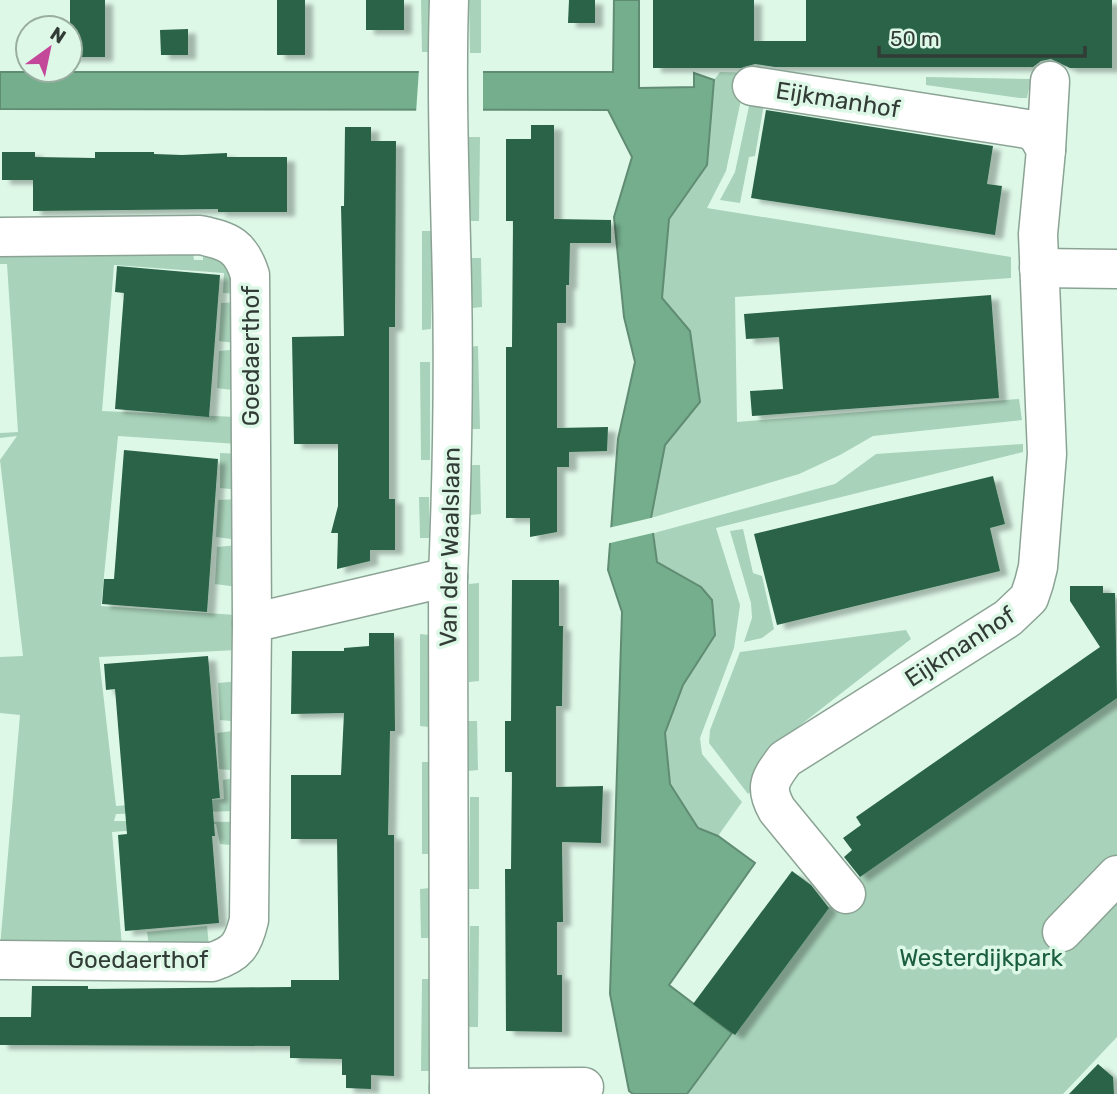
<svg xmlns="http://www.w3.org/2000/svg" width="1117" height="1094" viewBox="0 0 1117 1094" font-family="Rubik,sans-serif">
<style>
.green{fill:#a8d2b9}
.water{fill:#74ae8d;stroke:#608c73;stroke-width:2}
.pier{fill:#def8e8}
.building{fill:#2a6346;filter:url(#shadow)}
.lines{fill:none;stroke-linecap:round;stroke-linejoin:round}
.minor-casing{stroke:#8ba394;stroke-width:41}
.minor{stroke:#fff;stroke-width:38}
.labels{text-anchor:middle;stroke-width:7;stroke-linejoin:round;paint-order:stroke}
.street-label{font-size:24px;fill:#323c36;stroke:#def8e8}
.park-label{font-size:24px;fill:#1a5e3e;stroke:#def8e8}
</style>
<defs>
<filter id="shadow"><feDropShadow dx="8" dy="4.5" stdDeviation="2" flood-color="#0004"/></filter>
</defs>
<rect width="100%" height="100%" fill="#def8e8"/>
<g class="green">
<polygon points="421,0 433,0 433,52 422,52"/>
<polygon points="469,0 481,0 481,53 470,53"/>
<polygon points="720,72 757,73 742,95 726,171 707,208 1011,257 1011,278 735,297 737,422 1019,399 1022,420 873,436 840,455 799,474 651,518 665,445 700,402 690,331 662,298 669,219 707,165 714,80"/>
<polygon points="926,77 1031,79 1027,98 1019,98 926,85"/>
<polygon points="752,92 766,92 755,156 749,157 740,203 720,200 735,172"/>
<polygon points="469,137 480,137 479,221 469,221"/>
<polygon points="422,231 433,231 431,329 422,330"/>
<polygon points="193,251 194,260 203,260 203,251 230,251 241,294 223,293 224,273 114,265 102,411 237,417 238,444 118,436 101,606 236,615 237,650 99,657 116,806 224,799 223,780 239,777 239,811 116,814 114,821 241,822 241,846 220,844 216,824 112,832 122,946 0,947 20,715 0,713 0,657 23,656 0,460 17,436 0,438 0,433 18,432 7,264 0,264 0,253"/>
<polygon points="471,258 481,258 482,307 472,308"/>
<polygon points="242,302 242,344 219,341 221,303"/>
<polygon points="478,346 480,429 470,429 469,347"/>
<polygon points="241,349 240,391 217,388 219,351"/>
<polygon points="420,362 430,362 430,460 421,460"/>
<polygon points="1023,444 1023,452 716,528 740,605 734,648 700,738 702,754 742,802 718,836 698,829 670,784 664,733 683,685 715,635 701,587 657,562 654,533 835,484 876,454"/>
<polygon points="220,453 241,454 240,490 220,488"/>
<polygon points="469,465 480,465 481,514 470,515"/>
<polygon points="419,497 429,497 430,538 420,538"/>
<polygon points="240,499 239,540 216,537 218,500"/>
<polygon points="743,529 753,573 762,576 774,629 762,638 744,642 752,618 751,603 730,531"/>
<polygon points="239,545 238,587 215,584 217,547"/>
<polygon points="479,583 479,681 469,682 469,584"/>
<polygon points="906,630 911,639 785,737 764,781 748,794 709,743 710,730 740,652"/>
<polygon points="420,634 430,635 429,727 420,726"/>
<polygon points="241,681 241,722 220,720 218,683"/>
<polygon points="1117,697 1117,1037 1063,1094 687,1094 732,1033 735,1034 833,902 855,880"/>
<polygon points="467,721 477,721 478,770 468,771"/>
<polygon points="240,730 240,771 219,769 217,733"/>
<rect x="422" y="762" width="10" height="92"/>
<polygon points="470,797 479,797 479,889 469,889"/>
<polygon points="430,888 431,938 421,938 420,889"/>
<polygon points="207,926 209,946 149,946 147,932"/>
<polygon points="470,926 479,926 478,1027 469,1027"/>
<polygon points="422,979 432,979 431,1071 421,1071"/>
</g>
<polygon class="water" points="614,0 639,0 639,88 694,87 694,73 714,80 707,165 669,219 662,298 690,331 700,402 665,445 651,518 657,562 701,587 712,600 715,635 683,685 665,733 670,784 698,828 718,836 755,863 669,985 732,1033 687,1094 633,1094 629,1091 610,994 622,612 608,570 618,439 635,362 624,317 614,217 632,157 608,110 0,109 0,72 613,72"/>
<g class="pier">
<polygon points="483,68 483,113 416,113 419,69"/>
<polygon points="655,517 657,532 606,544 608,528"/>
</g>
<g class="building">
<rect x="70" y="0" width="35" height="57"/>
<rect x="277" y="0" width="28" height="55"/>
<rect x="366" y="0" width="38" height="30"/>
<polygon points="569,0 595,0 595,23 568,23"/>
<polygon points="653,0 754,0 754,41 806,41 806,0 1112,0 1112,68 1070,68 1051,59 1041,61 1033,67 775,67 755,64 741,68 653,68"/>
<polygon points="188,29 188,55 161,55 160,30"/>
<polygon points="766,110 993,146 987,184 1002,186 995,235 751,198"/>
<polygon points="531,125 554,125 554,219 611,220 611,243 570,243 569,285 566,285 566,323 557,323 557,428 608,427 607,451 569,452 569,467 557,467 557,532 530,537 530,518 506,518 506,347 512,347 513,221 506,221 506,139 531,139"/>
<polygon points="345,127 371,127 371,141 396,141 395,327 389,327 389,499 395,499 395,550 370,550 370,561 337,569 338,533 331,533 338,506 338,444 294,444 292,337 344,336 341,206 344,206"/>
<polygon points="2,152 35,152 35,157 95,158 95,152 154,152 154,154 182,155 227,153 227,157 287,157 287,212 218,212 218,209 33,211 33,180 2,180"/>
<polygon points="117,266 220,275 209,417 115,409 124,293 115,292"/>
<polygon points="991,295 999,398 752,416 750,391 783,389 779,337 746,339 744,314"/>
<polygon points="124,450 218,459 207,612 102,604 104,579 114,579"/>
<polygon points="993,476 1005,524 990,528 1000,571 777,625 754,534"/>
<polygon points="512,580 559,580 559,626 563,626 562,706 556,706 556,787 603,786 601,843 562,842 563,922 557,922 557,975 562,975 562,1032 506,1031 505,869 511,869 512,772 505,772 505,721 511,721"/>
<polygon points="1070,586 1103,586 1103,593 1115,593 1117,698 860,877 844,857 852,850 843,838 861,825 856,817 1100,647 1070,601"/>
<polygon points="369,633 394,633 395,731 390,731 388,835 394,835 394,1076 371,1075 371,1089 346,1088 346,1075 342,1075 342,1059 290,1058 290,1046 0,1045 0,1017 31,1017 32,986 88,986 88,989 291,987 291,980 339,980 337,839 291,839 291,775 341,775 344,713 291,714 292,651 344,651 344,648 369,646"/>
<polygon points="208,656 220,798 212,799 215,836 212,836 219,923 125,931 118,835 127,834 115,689 106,690 104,664"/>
<polygon points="792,871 811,885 829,908 735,1035 693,1004"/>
<polygon points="1098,1064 1113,1077 1114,1094 1069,1094"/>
</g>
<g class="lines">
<g class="minor-casing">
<g id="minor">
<path d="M 752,86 L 1027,129 L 1037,134 L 1046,150 L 1038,234 L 1047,454 L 1038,567 L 1034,583 L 1029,598 L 1008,618 L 785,759 C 770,779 764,787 777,810 L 846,894"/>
<polyline points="1046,150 1050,81"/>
<path d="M 0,237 L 200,235 C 229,241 241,246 250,275 L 252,623 L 249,920 C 243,945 237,954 212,962 L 0,960"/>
<polyline points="1039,268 1117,269"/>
<polyline points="252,623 448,577"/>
<polyline points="1062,932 1117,875"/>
<polyline points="449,1088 584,1087"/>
<path d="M 449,1094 L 448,577 C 452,479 454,381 452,283 C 450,189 446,94 449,0"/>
</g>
</g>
<use href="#minor" class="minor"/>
</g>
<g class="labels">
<g class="street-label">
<text transform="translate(838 100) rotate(9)" y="8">Eijkmanhof</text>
<text transform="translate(251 356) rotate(-90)" y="8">Goedaerthof</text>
<text transform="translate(450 547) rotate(-89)" y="8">Van der Waalslaan</text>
<text transform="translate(960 647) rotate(-33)" y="8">Eijkmanhof</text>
<text x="138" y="968">Goedaerthof</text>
</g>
<g class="park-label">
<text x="981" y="966">Westerdijkpark</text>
</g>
</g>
<g transform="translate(49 49) rotate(33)"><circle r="33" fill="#def8e8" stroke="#99ada1" stroke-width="2"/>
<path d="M0-5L12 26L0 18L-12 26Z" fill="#c4489a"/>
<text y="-10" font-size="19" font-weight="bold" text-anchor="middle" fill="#323c36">N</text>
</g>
<path d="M879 46v10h206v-10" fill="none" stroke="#323c36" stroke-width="3.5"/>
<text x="890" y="46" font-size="21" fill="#323c36" stroke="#def8e8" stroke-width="5" paint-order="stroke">50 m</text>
</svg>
